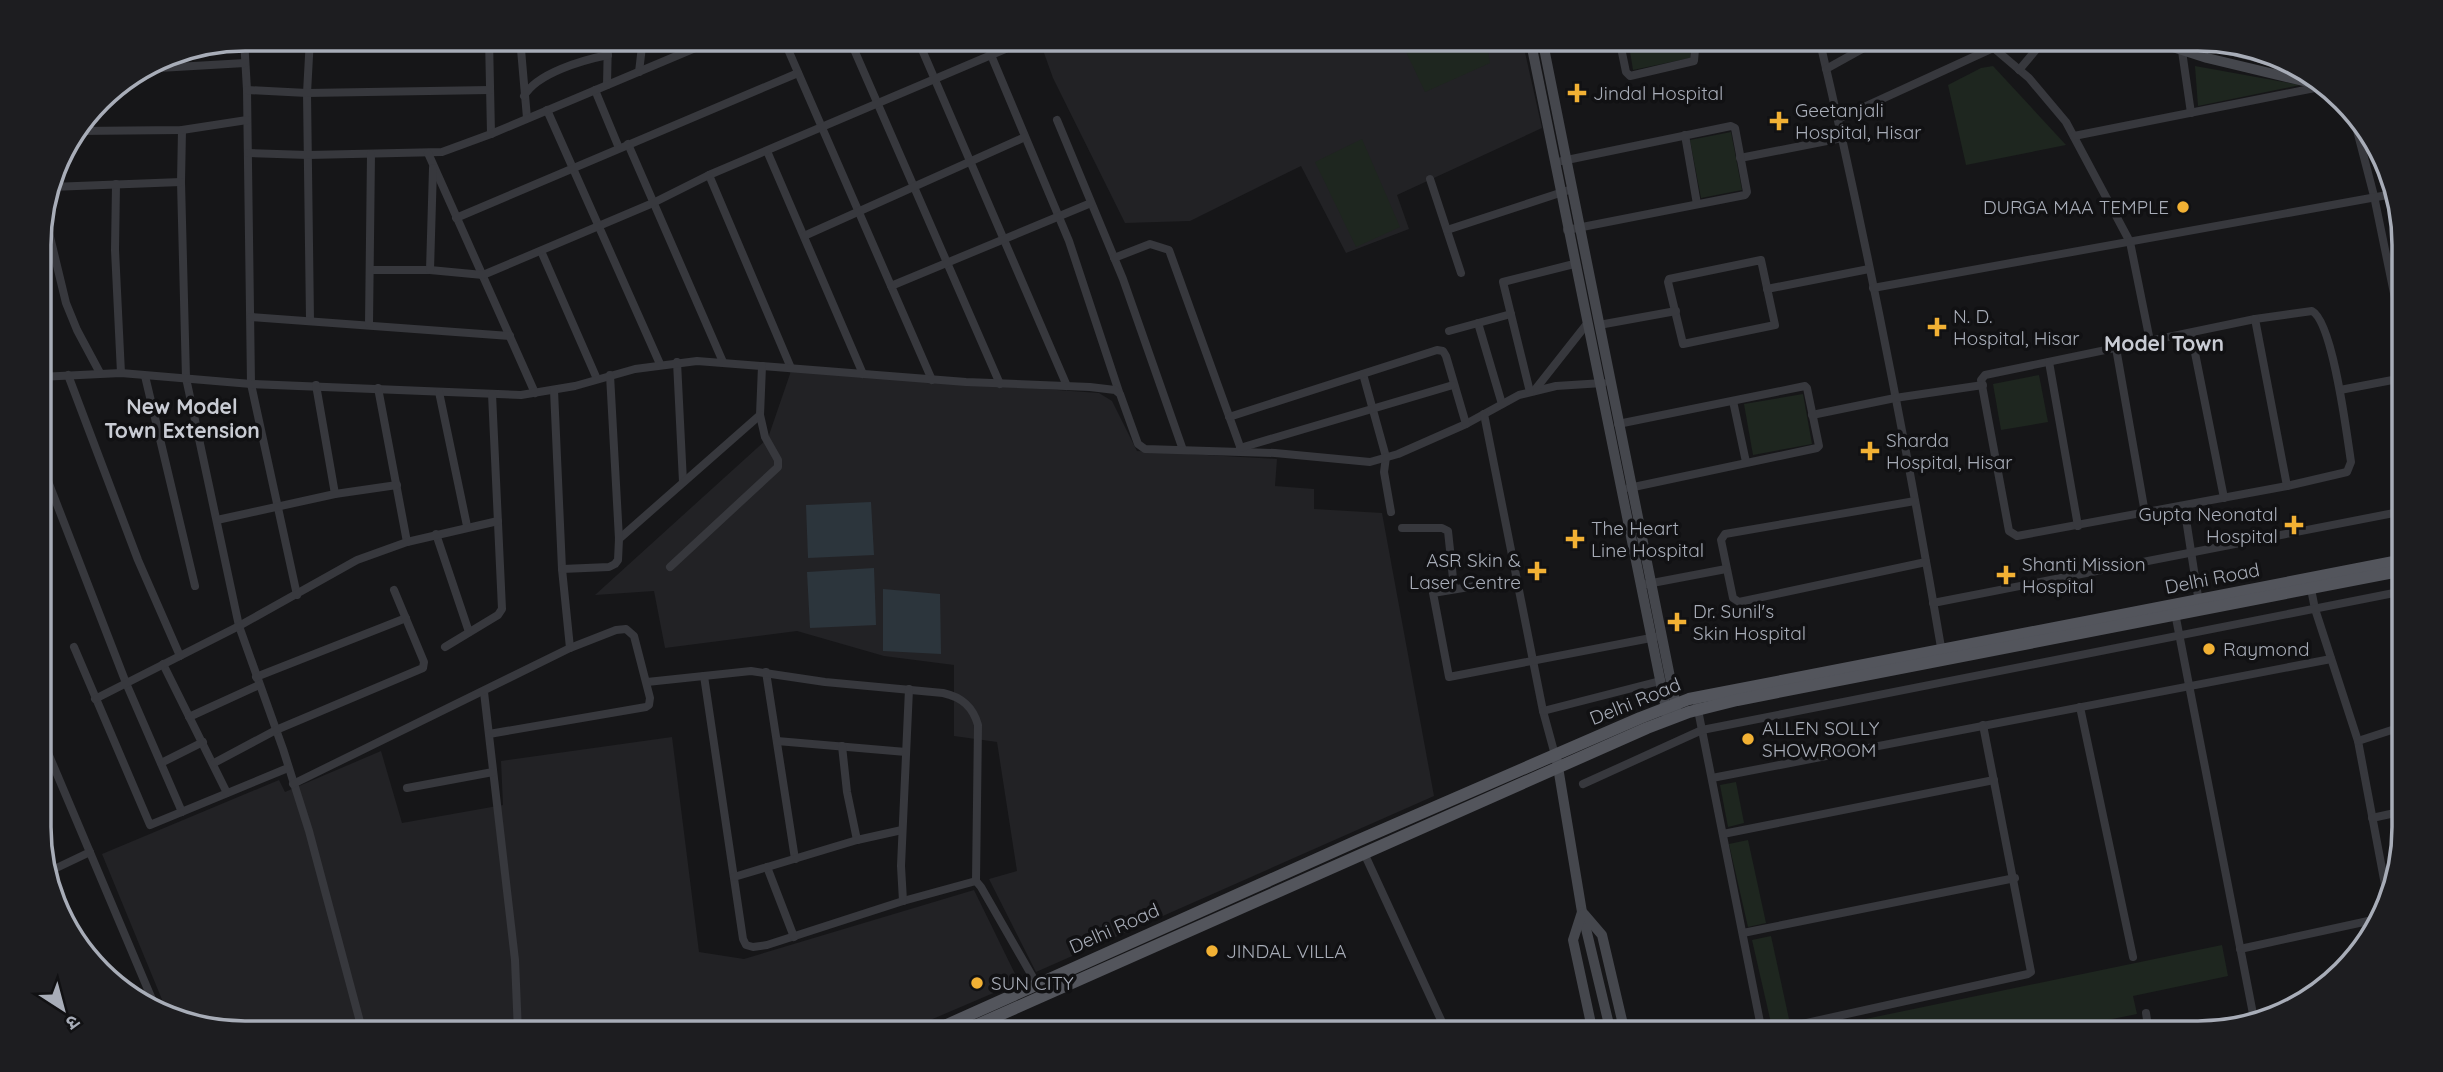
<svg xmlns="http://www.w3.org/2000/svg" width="2443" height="1072" viewBox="0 0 2443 1072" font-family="Quicksand,'Noto Sans Devanagari',sans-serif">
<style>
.built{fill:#222225}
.green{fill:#1e261f}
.water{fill:#2c353c}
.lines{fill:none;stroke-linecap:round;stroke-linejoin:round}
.street{stroke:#37383d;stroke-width:8}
.secondary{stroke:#45474d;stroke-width:10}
.primary{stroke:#53555c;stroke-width:12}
.poi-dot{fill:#f2b134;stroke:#111113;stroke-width:2.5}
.labels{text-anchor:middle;stroke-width:7;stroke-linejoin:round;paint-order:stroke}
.poi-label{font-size:19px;fill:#a8adb8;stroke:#111113;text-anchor:start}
.street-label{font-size:19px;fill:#a8adb8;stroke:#111113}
.neighbourhood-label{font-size:21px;font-weight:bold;fill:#c9ccd4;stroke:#111113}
.rim{fill:none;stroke:#a8adb8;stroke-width:3.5}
</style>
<rect width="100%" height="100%" fill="#161618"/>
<g class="built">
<polygon points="1039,39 1522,39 1542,128 1397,195 1409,229 1346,253 1301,166 1190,221 1125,223 1053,78"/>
<polygon points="791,371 1099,393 1112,401 1137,451 1277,459 1275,486 1314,489 1314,509 1382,513 1434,796 1036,972 989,879 1017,871 997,742 954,736 954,665 884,656 797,631 665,648 654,591 595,595 768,438"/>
<polygon points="672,737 699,952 744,959 974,890 1019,982 900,1033 245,1033 170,1019 102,854 279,780 285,792 381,751 402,823 503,805 501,761"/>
</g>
<g class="green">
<polygon points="1400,39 1486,39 1490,63 1425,92"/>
<polygon points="1628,39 1691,39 1690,58 1633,70"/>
<polygon points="1993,66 2066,145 1966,165 1948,85 1981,68"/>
<polygon points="2195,66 2300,85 2198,106"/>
<polygon points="1731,132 1742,190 1701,198 1690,140"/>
<polygon points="1362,139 1400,227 1356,247 1315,162"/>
<polygon points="2039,375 2048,422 2001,430 1993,384"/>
<polygon points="1803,394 1812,444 1753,455 1744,404"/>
<polygon points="1736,782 1744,823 1728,827 1720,785"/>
<polygon points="1748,840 1766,923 1748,927 1729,844"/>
<polygon points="1771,936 1789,1019 1771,1023 1752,940"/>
<polygon points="2222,945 2228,976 2133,996 2137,1014 2043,1033 1798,1033"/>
</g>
<g class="water">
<polygon points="871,502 874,555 808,558 806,505"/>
<polygon points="874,568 876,625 810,628 807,572"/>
<polygon points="883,589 940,594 941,654 883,651"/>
</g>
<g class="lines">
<g class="street">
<polyline points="310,38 307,93 310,320"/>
<polyline points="489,38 491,134"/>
<polyline points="520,38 527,118"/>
<polyline points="569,38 608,41"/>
<polyline points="783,38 932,380"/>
<polyline points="849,38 1000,384"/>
<polyline points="917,38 1067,386"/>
<polyline points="988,38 991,55 1069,241 1119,392"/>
<polyline points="1619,38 1626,72 1630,76 1694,61 1696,38"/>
<path d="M 1819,38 C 1867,242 1907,447 1942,653"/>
<polyline points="1982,38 2029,78 2066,122 2130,242 2150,341"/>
<polyline points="244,39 247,90 251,384 297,595"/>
<polyline points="2182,51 2191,113"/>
<polyline points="142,69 245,63"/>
<polyline points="1826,69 1882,38"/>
<polyline points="2019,70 2046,38"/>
<polyline points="639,72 643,38"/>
<polyline points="607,85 608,38"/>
<polyline points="247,90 307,93 490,90"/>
<polyline points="595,90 619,148"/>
<path d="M 524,96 C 537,73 583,60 608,55"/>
<polyline points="547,110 660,364"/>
<polyline points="2352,111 2374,196 2403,337"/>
<polyline points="1838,119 1993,48"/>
<polyline points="1057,120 1123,279 1183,450"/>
<polyline points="182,130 181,182 186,378 239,626 283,749 309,831 363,1033"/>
<polyline points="77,131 182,130 247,120"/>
<polyline points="1685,135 1697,204"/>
<polyline points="2074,136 2320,87"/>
<polyline points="628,144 723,362"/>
<polyline points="767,151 863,374"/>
<polyline points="248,153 308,155 442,152 491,134 719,38"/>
<polyline points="428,153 535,393"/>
<polyline points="1740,158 1842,138"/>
<polyline points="1562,161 1731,126 1735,128 1747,192 1745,195 1567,230"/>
<polyline points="709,175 791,368"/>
<polyline points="1430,179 1461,273"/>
<polyline points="116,184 115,250 121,373"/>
<polyline points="51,187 181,182"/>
<polyline points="44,212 66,303 77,330 100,373"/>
<polyline points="456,218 798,73"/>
<polyline points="1447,230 1572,189"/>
<polyline points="804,236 1025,137"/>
<polyline points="541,251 597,379"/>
<polyline points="1114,258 1150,244 1169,250 1242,452"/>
<polygon points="1761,260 1775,325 1683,344 1668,282 1669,279"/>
<polyline points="370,270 430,270 483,275 653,203 709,175 1024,41"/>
<polyline points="430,270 433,168"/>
<polyline points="891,286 1091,203"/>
<polyline points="1873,288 2393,194"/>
<polyline points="1767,289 1869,269"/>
<path d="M 2312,311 C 2333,322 2347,436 2351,462 L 2347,472 L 2287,486 L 2017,536 L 2009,531 L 1981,380 L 1985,375 L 2255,319 Z"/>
<polyline points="251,317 510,336"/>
<polyline points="2255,319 2287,486"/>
<polyline points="1478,323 1502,404"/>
<polyline points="369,324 371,154"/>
<polyline points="1599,325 1676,311"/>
<polyline points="1449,331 1511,314"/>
<polyline points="2191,333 2224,498"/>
<polyline points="2116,348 2145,513"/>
<polyline points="677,362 683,482"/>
<polyline points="2049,362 2078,526"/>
<polyline points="1363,374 1386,457 1384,472 1391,512"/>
<polyline points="68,375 138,560 180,656"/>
<polyline points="145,376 195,586"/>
<polyline points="39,377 121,373 251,384 521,395 575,386 635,369 697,361 966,382 1090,387 1115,390 1120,394 1138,444 1145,449 1275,453 1370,462 1398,454 1466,424 1519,395 1556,386 1603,383"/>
<polyline points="316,385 335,494"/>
<polyline points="378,388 407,542"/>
<polyline points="554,390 562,569 570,648"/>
<polyline points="2340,390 2403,378"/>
<polyline points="1534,391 1586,325"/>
<polyline points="439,392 467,526"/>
<polyline points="1530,392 1503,282 1574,264"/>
<polyline points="1733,401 1746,462"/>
<polyline points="1484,414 1543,711 1555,755"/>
<polyline points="1812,415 1895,398 1983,385"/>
<polyline points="1229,417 1437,350 1443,351 1446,356 1466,424"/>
<polyline points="1618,424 1805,386 1807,388 1819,446 1817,448 1629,488"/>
<polyline points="1240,448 1453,385"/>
<polyline points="39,458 126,683 182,812"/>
<polyline points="1915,501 1725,534 1721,540 1733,598 1739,602 1926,562"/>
<polyline points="2184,506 2199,603"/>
<polyline points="217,520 335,494 397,485"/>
<polyline points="1402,528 1442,528 1448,531 1454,588"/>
<polyline points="436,534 469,632"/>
<polyline points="619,539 760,415 762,366"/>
<polyline points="670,567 778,467 778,460 765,437 760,415"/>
<polyline points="562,569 609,567 615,564 618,560 619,539 610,375"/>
<polyline points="1517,579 1433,593 1449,677 1656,637"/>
<polyline points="1647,584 1726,569"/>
<polyline points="2311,589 2315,609 2358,741 2389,906"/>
<polyline points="1933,603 2404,511"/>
<polyline points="2175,613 2254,1019"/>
<polyline points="74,647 150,825 288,768"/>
<polyline points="445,647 498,615 502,609 492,394"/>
<polyline points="163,664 227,793"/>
<polyline points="766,672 795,859"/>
<polyline points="704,676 743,939 746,945 753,947 767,945 903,901 976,881"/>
<polyline points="256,677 406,618"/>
<path d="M 647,682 L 751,671 L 825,682 L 943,693 C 962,697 973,707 978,725 L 976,881 L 981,887 L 1039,988"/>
<polyline points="484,692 515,960 518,1033"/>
<polyline points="95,699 239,626 357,560 407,542 498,521"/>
<polyline points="1697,705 1762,1032"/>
<polyline points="2080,707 2133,957"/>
<polyline points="1543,711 1660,681"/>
<polyline points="189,717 259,685"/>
<polyline points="40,734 157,1011"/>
<polyline points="777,741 906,752"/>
<polyline points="2358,741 2404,726"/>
<polyline points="842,746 847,792 857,840"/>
<polyline points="161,763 203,742"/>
<polyline points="214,763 276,730 423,668 424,662 394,590"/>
<polyline points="1712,778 2331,659"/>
<polyline points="293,784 570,648 616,630 626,629 634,636 650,698 649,705 646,707 489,734"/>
<polyline points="1583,784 1702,730 2404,591"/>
<polyline points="407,788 493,772"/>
<polyline points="2372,818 2404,811"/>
<polyline points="1723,834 1994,780"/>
<polyline points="1364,853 1447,1033"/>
<polyline points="767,867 794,937"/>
<polyline points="48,872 90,852"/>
<polyline points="734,877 857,840 902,830"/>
<polyline points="903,901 901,866 909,689"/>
<polyline points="1743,933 2015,878"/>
<polyline points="2240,949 2382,918"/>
<polyline points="2146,1013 2149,1033"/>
<polyline points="1761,1033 2028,974 2031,972 1983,725"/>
</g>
<g class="secondary">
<polyline points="1530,38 1667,714"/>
<polyline points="1542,38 1677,712"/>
<polyline points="2145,38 2207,58 2316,84"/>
<polyline points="2182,38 2292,66"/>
<polyline points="1557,761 1582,912 1611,1033"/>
<polyline points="1582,912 1573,940 1593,1033"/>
<polyline points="1584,914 1602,935 1625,1033"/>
</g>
<g class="primary">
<polyline points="929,1033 1357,841 1640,718 1689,699 2404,560"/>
<polyline points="959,1033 1647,728 1689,712 1737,700 2404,570"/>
</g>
</g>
<g class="poi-dot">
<path d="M1573.5 82.5h7v7h7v7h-7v7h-7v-7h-7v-7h7z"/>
<path d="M1775.5 110.5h7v7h7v7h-7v7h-7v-7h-7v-7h7z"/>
<circle cx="2183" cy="207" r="7"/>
<path d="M1933.5 316.5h7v7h7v7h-7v7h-7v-7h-7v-7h7z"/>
<path d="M1866.5 440.5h7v7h7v7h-7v7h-7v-7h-7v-7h7z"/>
<path d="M2290.5 514.5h7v7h7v7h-7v7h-7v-7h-7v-7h7z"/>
<path d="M1571.5 528.5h7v7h7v7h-7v7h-7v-7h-7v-7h7z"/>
<path d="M1533.5 560.5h7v7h7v7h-7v7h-7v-7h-7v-7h7z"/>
<path d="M2002.5 564.5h7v7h7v7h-7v7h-7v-7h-7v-7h7z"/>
<path d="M1673.5 611.5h7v7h7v7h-7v7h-7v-7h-7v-7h7z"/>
<circle cx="2209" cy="649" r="7"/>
<circle cx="1748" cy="739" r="7"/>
<circle cx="1212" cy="951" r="7"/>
<circle cx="977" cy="983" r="7"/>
</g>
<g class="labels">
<g class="poi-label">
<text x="1593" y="100">Jindal Hospital</text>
<text x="1795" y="117">Geetanjali<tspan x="1795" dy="22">Hospital, Hisar</tspan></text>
<text x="2169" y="214" text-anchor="end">DURGA MAA TEMPLE</text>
<text x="1953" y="323">N. D.<tspan x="1953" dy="22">Hospital, Hisar</tspan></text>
<text x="1886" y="447">Sharda<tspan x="1886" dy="22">Hospital, Hisar</tspan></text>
<text x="2278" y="521" text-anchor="end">Gupta Neonatal<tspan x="2278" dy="22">Hospital</tspan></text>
<text x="1591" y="535">The Heart<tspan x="1591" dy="22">Line Hospital</tspan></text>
<text x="1521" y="567" text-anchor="end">ASR Skin &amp;<tspan x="1521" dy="22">Laser Centre</tspan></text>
<text x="2022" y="571">Shanti Mission<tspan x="2022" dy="22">Hospital</tspan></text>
<text x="1693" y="618">Dr. Sunil's<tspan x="1693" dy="22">Skin Hospital</tspan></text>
<text x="2223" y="656">Raymond</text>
<text x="1762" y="735">ALLEN SOLLY<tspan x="1762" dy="22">SHOWROOM</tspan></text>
<text x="1226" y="958">JINDAL VILLA</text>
<text x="991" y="990">SUN CITY</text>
</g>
<g class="street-label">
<text transform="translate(2212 578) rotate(-11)" y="7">Delhi Road</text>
<text transform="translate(1635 701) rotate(-22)" y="7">Delhi Road</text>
<text transform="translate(1114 928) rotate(-24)" y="7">Delhi Road</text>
</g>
<g class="neighbourhood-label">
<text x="2164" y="351">Model Town</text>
<text x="182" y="414">New Model<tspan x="182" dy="24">Town Extension</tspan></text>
</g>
</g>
<path d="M0 0H2443V1072H0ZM245 51H2198A194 194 0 0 1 2392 245V827A194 194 0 0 1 2198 1021H245A194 194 0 0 1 51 827V245A194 194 0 0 1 245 51Z" fill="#1d1d20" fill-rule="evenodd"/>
<path class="rim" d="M245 51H2198A194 194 0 0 1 2392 245V827A194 194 0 0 1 2198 1021H245A194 194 0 0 1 51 827V245A194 194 0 0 1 245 51Z"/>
<g transform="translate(63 1009) rotate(144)" stroke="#111113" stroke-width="5" paint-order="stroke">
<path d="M0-5L12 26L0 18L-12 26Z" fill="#a8adb8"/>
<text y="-10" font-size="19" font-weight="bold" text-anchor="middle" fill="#a8adb8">उ</text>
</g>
</svg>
